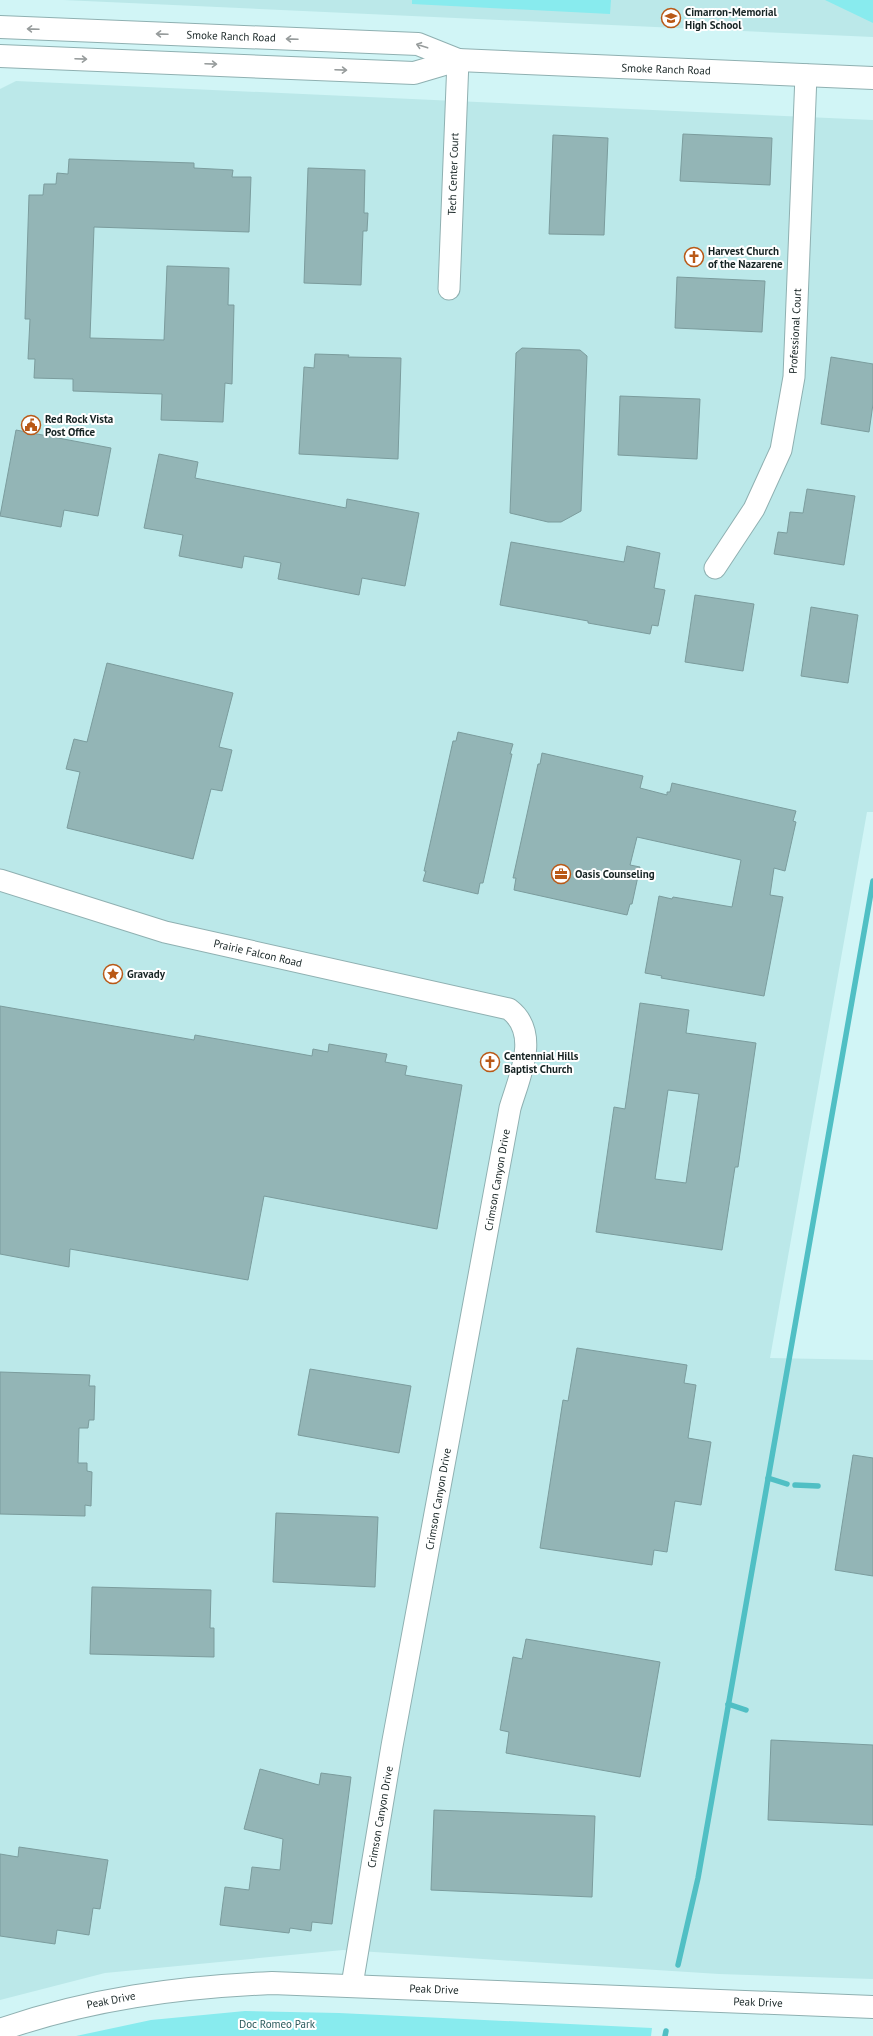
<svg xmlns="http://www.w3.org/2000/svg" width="873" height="2036" viewBox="0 0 873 2036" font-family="'PT Sans',sans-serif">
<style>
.built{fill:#bbe8e9}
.green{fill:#88ebee}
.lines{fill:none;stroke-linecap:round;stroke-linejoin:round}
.stream{stroke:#50bfc4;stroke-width:5.5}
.building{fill:#93b5b6;stroke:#7b9c9d;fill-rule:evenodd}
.minor-casing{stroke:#8fb0b1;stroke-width:23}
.tertiary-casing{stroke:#8fb0b1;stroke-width:24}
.secondary-casing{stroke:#8fb0b1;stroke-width:24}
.minor{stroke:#fff;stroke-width:21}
.tertiary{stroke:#fff;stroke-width:22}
.secondary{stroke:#fff;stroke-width:22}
.oneway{stroke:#979c9c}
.labels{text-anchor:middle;stroke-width:4;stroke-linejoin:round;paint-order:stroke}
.poi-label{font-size:11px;font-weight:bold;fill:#172424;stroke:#fff;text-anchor:start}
.street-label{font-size:11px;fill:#172424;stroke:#fff}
.park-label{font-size:11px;fill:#2b5b5d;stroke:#fff}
</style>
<rect width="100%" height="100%" fill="#d1f5f6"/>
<g class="built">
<polygon points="63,0 873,0 873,37"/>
<polygon points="16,81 873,120 873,812 867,812 770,1358 873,1360 873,1979 719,1974 343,1950 105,1973 0,2000 0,89"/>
</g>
<g class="green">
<polygon points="412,0 611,0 610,14 412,4"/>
<polygon points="825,0 873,0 873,23"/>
<polygon points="245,2011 339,2013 652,2028 651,2036 76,2036 151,2020"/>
</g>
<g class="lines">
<g class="stream">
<polyline points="768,1478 787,1484"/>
<polyline points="795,1485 818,1486"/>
<polyline points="728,1704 746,1710"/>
<polyline points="678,1965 698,1878 873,881"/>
<polyline points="665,2036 666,2031"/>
</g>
</g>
<g class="building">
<polygon points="683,134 772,138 770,185 680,181"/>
<polygon points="553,135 608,138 604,235 549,234"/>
<polygon points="69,159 194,163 194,168 233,170 232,177 251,177 249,232 94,227 90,338 164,340 167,266 229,268 228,305 234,305 232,384 225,383 223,422 161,420 162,394 73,391 73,379 34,378 35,359 28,359 30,319 25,319 29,195 43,195 44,184 56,184 57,173 68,174"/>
<polygon points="308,168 365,170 364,213 368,213 367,231 363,231 361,285 304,283"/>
<polygon points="677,277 765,281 762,332 675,328"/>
<polygon points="522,348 580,350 587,356 581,511 561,522 548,522 510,513 516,353"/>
<polygon points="315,354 349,355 348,357 401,358 398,459 299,454 304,367 314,368"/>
<polygon points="831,357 873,364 873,404 869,432 821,424"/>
<polygon points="620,396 700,399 697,459 618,455"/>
<polygon points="16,430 111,448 98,516 64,510 61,527 0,516"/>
<polygon points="159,454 198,462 195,478 346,508 347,499 419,513 405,586 362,578 359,595 278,579 281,563 244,556 242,568 179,556 183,535 144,528"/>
<polygon points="807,489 855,496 844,565 774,554 778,532 787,533 790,512 803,513"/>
<polygon points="511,542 624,562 627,546 660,553 654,588 665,590 658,626 652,625 650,634 588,623 588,621 500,605"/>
<polygon points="695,595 754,604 743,671 685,662"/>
<polygon points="811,607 858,615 848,683 801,676"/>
<polygon points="107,663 233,693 219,747 232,750 222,791 211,789 193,859 67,828 80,772 66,769 74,739 87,742"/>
<polygon points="458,732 513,744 510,754 512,754 483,883 480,883 478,894 423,881 426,871 424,871 453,741 456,741"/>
<polygon points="542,753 643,776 640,788 667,795 667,792 670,792 672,783 796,811 793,821 796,822 785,871 774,868 770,895 783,897 764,996 661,978 662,976 645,973 659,896 672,899 673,897 732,907 741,860 637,837 630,865 640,867 632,904 630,904 627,915 514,890 516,878 513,878 538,764 540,764"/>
<path d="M 640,1003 L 689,1010 L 686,1033 L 756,1043 L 738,1167 L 735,1167 L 722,1250 L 596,1232 L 614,1107 L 625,1109 ZM 668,1090 L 699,1094 L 686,1183 L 655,1179 Z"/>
<polygon points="0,1006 194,1040 195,1035 312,1056 313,1049 328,1052 329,1044 387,1054 385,1062 407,1066 405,1075 462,1085 437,1229 264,1196 248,1280 70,1249 69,1267 0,1254"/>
<polygon points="577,1348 687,1365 684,1383 696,1385 688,1438 711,1442 701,1505 675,1501 667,1552 654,1550 652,1565 540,1548 563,1400 568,1401"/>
<polygon points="310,1369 411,1386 399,1453 298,1435"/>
<polygon points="0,1372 90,1375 89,1386 95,1386 94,1420 89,1420 88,1428 79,1428 78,1463 87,1463 87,1471 92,1472 91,1506 85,1505 85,1516 0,1514"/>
<polygon points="853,1455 873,1458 873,1576 835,1570"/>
<polygon points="276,1513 378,1517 375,1587 273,1582"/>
<polygon points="92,1587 211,1590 210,1628 214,1628 214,1657 90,1654"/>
<polygon points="526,1639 660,1662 640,1777 506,1753 509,1732 500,1730 513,1657 522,1659"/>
<polygon points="771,1740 873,1745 873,1825 768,1820"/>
<polygon points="260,1769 319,1785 321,1773 351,1777 332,1924 312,1922 311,1931 290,1928 289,1933 220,1925 225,1887 249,1890 252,1867 280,1870 283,1839 244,1829"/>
<polygon points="434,1810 595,1816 592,1897 431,1890"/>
<polygon points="19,1847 108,1860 100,1909 93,1908 89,1935 57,1930 55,1944 0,1936 0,1854 18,1857"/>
</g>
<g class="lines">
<g class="minor-casing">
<g id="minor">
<polyline points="449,289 458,60"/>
<polyline points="715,568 754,509 781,450 794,377 806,75"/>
<path d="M 0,880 L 165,932 L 509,1009 C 541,1033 519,1077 510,1108 L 392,1746 L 352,1985"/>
</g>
</g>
<g class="tertiary-casing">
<path id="tertiary" d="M 0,2030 C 88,1999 179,1987 272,1983 L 873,2007"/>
</g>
<g class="secondary-casing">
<g id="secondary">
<polyline points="0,27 418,44 458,60"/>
<polyline points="0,56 414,73 458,60 873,78"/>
</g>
</g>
<use href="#minor" class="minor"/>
<use href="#tertiary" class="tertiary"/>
<use href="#secondary" class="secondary"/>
</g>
<defs><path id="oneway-shaft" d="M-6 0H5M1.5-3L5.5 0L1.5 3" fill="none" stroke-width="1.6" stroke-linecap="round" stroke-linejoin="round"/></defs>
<g class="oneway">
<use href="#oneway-shaft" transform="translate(33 29) rotate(-178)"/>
<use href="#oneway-shaft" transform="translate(162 34) rotate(-178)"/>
<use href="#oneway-shaft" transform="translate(292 39) rotate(-178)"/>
<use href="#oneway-shaft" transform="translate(422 46) rotate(-162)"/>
<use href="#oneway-shaft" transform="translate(81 59) rotate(2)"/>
<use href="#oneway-shaft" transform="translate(211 64) rotate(2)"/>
<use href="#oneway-shaft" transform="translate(341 70) rotate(2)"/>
</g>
<defs>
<g id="school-ring" transform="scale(1)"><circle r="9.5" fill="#fff" stroke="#b95917" stroke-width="1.5"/><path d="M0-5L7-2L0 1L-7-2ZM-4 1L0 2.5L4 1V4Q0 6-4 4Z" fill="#b95917"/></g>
<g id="church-ring" transform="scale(1)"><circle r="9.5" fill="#fff" stroke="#b95917" stroke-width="1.5"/><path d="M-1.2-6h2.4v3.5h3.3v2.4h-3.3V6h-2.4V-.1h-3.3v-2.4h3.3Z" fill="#b95917"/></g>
<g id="civic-ring" transform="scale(1)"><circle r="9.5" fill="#fff" stroke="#b95917" stroke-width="1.5"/><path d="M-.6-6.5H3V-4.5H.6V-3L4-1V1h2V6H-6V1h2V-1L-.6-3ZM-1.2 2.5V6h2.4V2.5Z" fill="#b95917"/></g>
<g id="office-ring" transform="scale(1)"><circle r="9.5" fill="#fff" stroke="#b95917" stroke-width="1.5"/><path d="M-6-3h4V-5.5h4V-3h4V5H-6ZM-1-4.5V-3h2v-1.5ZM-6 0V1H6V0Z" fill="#b95917"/></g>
<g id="sight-ring" transform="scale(1)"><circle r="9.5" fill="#fff" stroke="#b95917" stroke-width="1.5"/><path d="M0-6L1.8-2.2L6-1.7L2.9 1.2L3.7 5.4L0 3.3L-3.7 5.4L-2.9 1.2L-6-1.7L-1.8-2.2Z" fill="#b95917"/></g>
</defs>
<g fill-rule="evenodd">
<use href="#school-ring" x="671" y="18"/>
<use href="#church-ring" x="694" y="257"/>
<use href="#civic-ring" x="31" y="425"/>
<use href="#office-ring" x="561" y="874"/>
<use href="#sight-ring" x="113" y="974"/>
<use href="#church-ring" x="490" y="1062"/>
</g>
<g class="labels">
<g class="poi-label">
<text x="685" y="16">Cimarron-Memorial<tspan x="685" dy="13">High School</tspan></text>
<text x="708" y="255">Harvest Church<tspan x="708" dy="13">of the Nazarene</tspan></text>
<text x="45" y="423">Red Rock Vista<tspan x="45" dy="13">Post Office</tspan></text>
<text x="575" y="878">Oasis Counseling</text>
<text x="127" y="978">Gravady</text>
<text x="504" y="1060">Centennial Hills<tspan x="504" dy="13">Baptist Church</tspan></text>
</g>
<g class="street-label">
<text transform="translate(231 36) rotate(2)" y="4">Smoke Ranch Road</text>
<text transform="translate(666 69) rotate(2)" y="4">Smoke Ranch Road</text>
<text transform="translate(453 174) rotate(-88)" y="4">Tech Center Court</text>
<text transform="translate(795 331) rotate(-87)" y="4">Professional Court</text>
<text transform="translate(258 953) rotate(13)" y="4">Prairie Falcon Road</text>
<text transform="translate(497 1180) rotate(-80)" y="4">Crimson Canyon Drive</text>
<text transform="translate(438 1499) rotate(-80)" y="4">Crimson Canyon Drive</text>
<text transform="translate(380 1817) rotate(-80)" y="4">Crimson Canyon Drive</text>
<text transform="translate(434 1989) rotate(2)" y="4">Peak Drive</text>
<text transform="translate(111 2000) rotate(-11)" y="4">Peak Drive</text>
<text transform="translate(758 2002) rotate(2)" y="4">Peak Drive</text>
</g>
<g class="park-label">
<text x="277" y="2028">Doc Romeo Park</text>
</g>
</g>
</svg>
